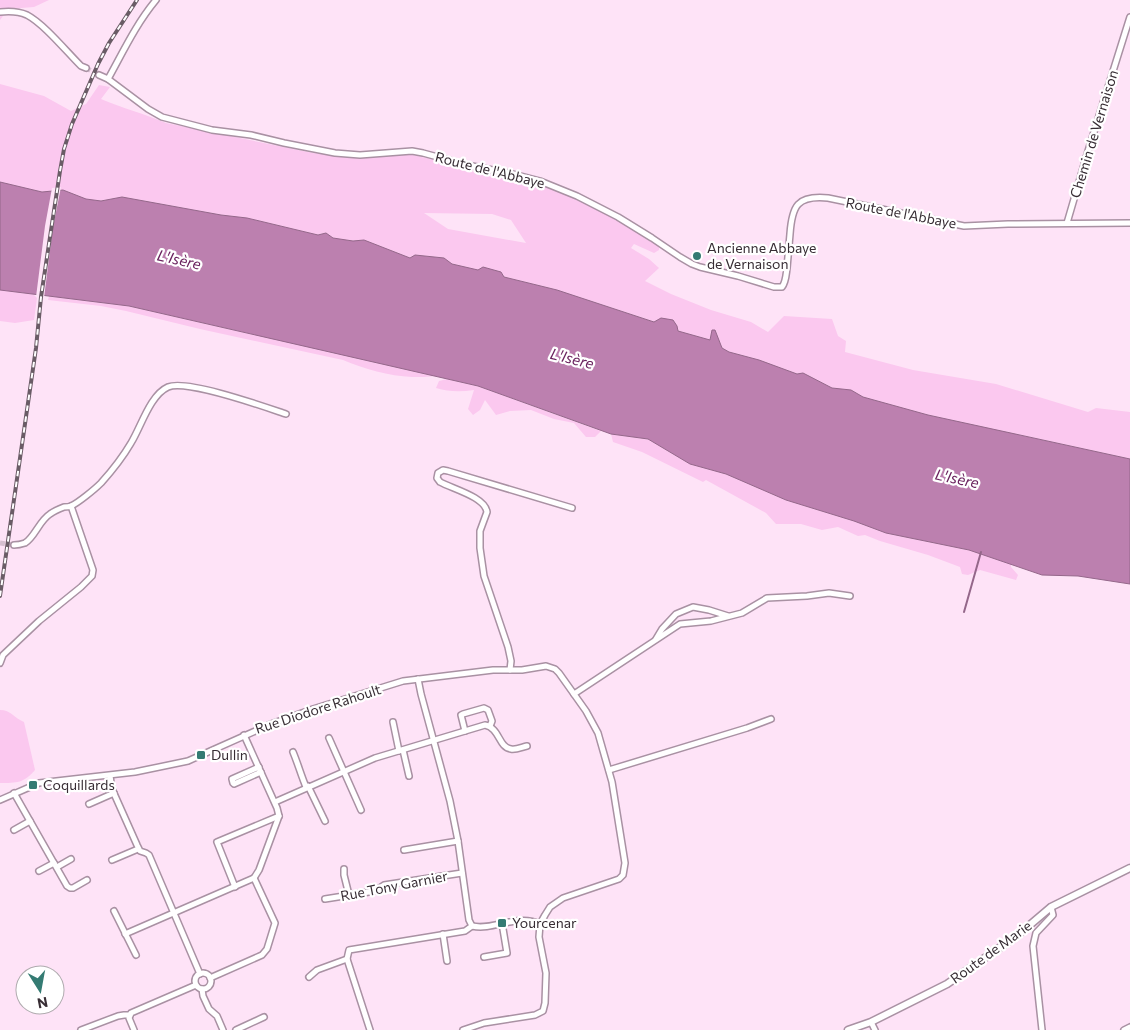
<svg xmlns="http://www.w3.org/2000/svg" width="1130" height="1030" viewBox="0 0 1130 1030" font-family="Commissioner,sans-serif">
<style>
.green{fill:#fbc8ef;fill-rule:evenodd}
.water{fill:#bc80af;stroke:#94678a}
.pier{fill:#fee3f7}
.lines{fill:none;stroke-linecap:round;stroke-linejoin:round}
.stream{stroke:#94678a;stroke-width:2}
.minor-tunnel{stroke:#d6bfd0;stroke-width:5;stroke-dasharray:5 2.5;stroke-linecap:butt}
.minor-casing{stroke:#a991a3;stroke-width:8}
.tertiary-casing{stroke:#a991a3;stroke-width:9}
.minor{stroke:#fff;stroke-width:5}
.tertiary{stroke:#fff;stroke-width:6}
.rail-casing{stroke:#6a5c66;stroke-width:4}
.rail{stroke:#fff;stroke-width:2;stroke-dasharray:5.5;stroke-linecap:butt}
.poi-dot{fill:#347b73;stroke:#fff;stroke-width:2}
.labels{text-anchor:middle;stroke-width:4.5;stroke-linejoin:round;paint-order:stroke}
.street-label{font-size:14px;fill:#372d34;stroke:#fff}
.poi-label{font-size:14px;fill:#372d34;stroke:#fff;text-anchor:start}
.water-label{font-size:15px;font-style:italic;fill:#6b235f;stroke:#fff}
</style>
<rect width="100%" height="100%" fill="#fee3f7"/>
<g class="green">
<polygon points="0,0 49,0 34,7 8,9 0,20"/>
<path d="M 0,84 L 44,96 L 71,111 L 86,104 L 99,85 L 110,87 L 101,99 C 122,108 145,114 166,123 L 313,153 L 359,158 L 408,154 L 509,176 L 575,196 L 652,238 L 659,244 L 659,250 L 654,253 L 634,244 L 631,248 L 649,259 L 659,268 L 645,281 L 671,294 L 711,310 L 751,322 L 768,332 L 784,316 L 832,319 L 838,336 L 846,341 L 845,352 L 913,370 L 996,384 L 1088,412 L 1096,408 L 1130,412 L 1130,459 L 928,415 L 863,397 L 851,390 L 832,388 L 803,373 L 797,374 L 759,360 L 729,352 L 722,348 L 715,330 L 712,331 L 710,340 L 678,331 L 661,318 L 655,322 L 557,290 L 452,264 L 444,258 L 415,255 L 410,258 L 364,240 L 353,241 L 333,238 L 326,233 L 318,235 L 247,218 L 221,215 L 122,197 L 101,201 L 86,199 L 63,190 L 42,192 L 0,182 ZM 424,213 L 492,214 L 511,220 L 526,243 L 448,229 Z"/>
<polygon points="0,290 33,294 37,298 34,320 15,323 0,321"/>
<path d="M 49,296 L 129,306 L 436,376 C 428,377 420,377 412,377 C 389,376 364,369 343,360 L 200,329 L 126,311 L 101,306 L 48,300 Z"/>
<path d="M 447,379 L 478,386 L 601,431 L 595,437 L 586,437 L 574,423 L 554,419 L 531,410 L 510,411 L 496,415 L 485,400 L 480,410 L 473,415 L 468,409 L 474,390 C 461,392 449,392 436,388 L 439,381 Z"/>
<polygon points="611,434 648,439 690,464 726,474 786,500 854,521 886,533 969,550 1011,564 1011,567 1018,575 1016,580 980,570 968,575 962,574 960,567 928,555 880,541 865,535 858,536 838,527 822,530 801,524 776,524 766,513 706,480 703,482 642,452 613,442"/>
<path d="M 0,710 C 11,710 14,718 24,722 L 35,770 C 24,783 17,783 0,783 Z"/>
</g>
<polygon class="water" points="0,182 42,192 63,190 86,199 101,201 122,197 221,215 247,218 318,235 326,233 333,238 353,241 364,240 410,258 415,255 444,258 452,264 478,270 483,267 501,272 504,277 557,290 654,322 661,318 673,320 677,326 678,331 710,340 712,330 715,330 722,348 729,352 759,360 797,374 803,373 832,388 851,390 863,397 928,415 1130,459 1130,584 1078,576 1042,575 969,550 886,533 854,521 786,500 726,474 690,464 648,439 611,434 478,386 129,306 0,290"/>
<polygon class="pier" points="61,187 53,227 44,298 36,297 45,226 52,188"/>
<g class="lines">
<polyline class="stream" points="964,612 981,552"/>
<g class="minor-tunnel">
<polyline points="86,68 99,75"/>
<polyline points="0,543 14,545"/>
</g>
<g class="minor-casing">
<g id="minor">
<path d="M 0,12 C 9,11 18,11 27,15 C 44,24 66,51 81,66 L 86,68"/>
<path d="M 99,75 L 108,79 L 148,109 L 162,117 L 212,130 L 251,135 L 284,143 L 335,153 L 360,155 L 412,151 L 423,153 L 467,165 L 513,174 L 540,181 L 577,196 L 618,217 L 652,238 L 680,257 L 692,264 L 700,267 L 738,276 L 774,287 L 782,287 C 786,282 786,275 787,268 C 788,257 789,245 790,234 C 792,206 797,195 828,198 L 964,226 L 1008,224 L 1130,223"/>
<path d="M 108,79 C 123,52 136,24 156,0"/>
<polyline points="1067,223 1088,151 1130,17"/>
<path d="M 14,545 C 18,545 22,544 25,543 C 35,537 39,521 50,514 C 54,511 59,509 64,507 C 66,507 69,507 71,506 C 78,503 95,489 101,483 C 110,473 124,455 131,443 C 141,427 150,395 168,387 C 187,379 265,407 286,414"/>
<polyline points="656,639 662,629 676,614 693,607 709,610 728,616"/>
<polyline points="0,663 3,655 39,621 81,587 92,576 93,570 71,506"/>
<path d="M 510,670 L 511,661 L 508,647 L 484,576 L 480,548 L 480,531 L 487,512 C 485,497 453,489 440,482 L 437,478 L 438,473 L 443,470 L 448,471 L 572,508"/>
<polyline points="418,679 421,694 450,801 458,841 469,920 472,926"/>
<polyline points="574,694 680,624 711,621 742,613 767,598 807,596 829,593 850,596"/>
<polyline points="393,722 399,751"/>
<polyline points="465,731 461,715 463,714 484,708 488,710 492,721 490,726"/>
<polyline points="244,735 277,808 279,816 259,870 254,878"/>
<polyline points="329,738 361,810"/>
<polyline points="403,750 409,776"/>
<path d="M 293,752 C 298,764 301,775 306,787"/>
<polyline points="259,767 232,779 233,783 234,784 261,772"/>
<polyline points="609,770 747,728 771,719"/>
<polyline points="110,776 112,789 137,845 140,851 146,853 149,855 200,974"/>
<polyline points="308,786 325,821"/>
<polyline points="14,793 67,886 70,888 73,888 87,880"/>
<polyline points="0,800 39,783 135,772 188,761 271,724 313,709 403,681 493,670 522,670 546,666 555,669 559,673 586,711 598,733 612,782 625,863 623,875 619,879 563,898 550,907 545,915 540,924 539,937 546,973 545,1003 543,1011 535,1015 484,1023 463,1030"/>
<path d="M 275,802 L 375,758 L 485,725 C 500,728 498,747 511,749 C 516,750 522,747 527,746"/>
<polyline points="89,804 114,793"/>
<polyline points="14,830 30,821"/>
<polyline points="404,850 458,841"/>
<polyline points="112,860 138,849"/>
<polyline points="57,867 71,859"/>
<polyline points="344,869 344,875 349,895"/>
<polyline points="39,871 54,863"/>
<polyline points="235,887 217,842 279,816"/>
<polyline points="325,899 375,891 384,885 462,873"/>
<polyline points="114,911 136,955"/>
<polyline points="125,934 254,878"/>
<polyline points="443,934 447,961"/>
<polyline points="484,957 507,953 502,923"/>
<circle cx="203" cy="981" r="8"/>
<polyline points="309,977 317,970 347,959"/>
<polyline points="210,978 262,955 267,949 275,923 254,878"/>
<polyline points="202,989 203,996 209,1009 217,1016 223,1030"/>
<polyline points="871,1022 875,1030"/>
<polyline points="81,1030 118,1016 124,1015 130,1015"/>
<polyline points="134,1030 129,1018 131,1013 196,985"/>
<polyline points="236,1030 264,1017"/>
<path d="M 370,1030 L 347,959 L 349,950 L 465,931 L 472,926 C 494,931 517,913 540,924"/>
<polyline points="1042,1030 1033,946 1036,933 1053,915 1051,907"/>
<polyline points="1124,1030 1130,1027"/>
</g>
</g>
<g class="tertiary-casing">
<polyline id="tertiary" points="848,1030 871,1022 947,984 1018,935 1051,907 1130,868"/>
</g>
<use href="#minor" class="minor"/>
<use href="#tertiary" class="tertiary"/>
<g class="rail-casing">
<polyline id="rail" points="0,596 36,348 41,297 60,171 64,149 72,124 98,64 109,43 137,0"/>
</g>
<use href="#rail" class="rail"/>
</g>
<g class="poi-dot">
<circle cx="697" cy="256" r="5"/>
<rect x="196" y="750" width="10" height="10" rx="2.5"/>
<rect x="28" y="780" width="10" height="10" rx="2.5"/>
<rect x="497" y="918" width="10" height="10" rx="2.5"/>
</g>
<g class="labels">
<g class="street-label">
<text transform="translate(1094 134) rotate(-73)" y="5">Chemin de Vernaison</text>
<text transform="translate(490 170) rotate(14)" y="5">Route de l'Abbaye</text>
<text transform="translate(901 213) rotate(11)" y="5">Route de l'Abbaye</text>
<text transform="translate(318 709) rotate(-18)" y="5">Rue Diodore Rahoult</text>
<text transform="translate(394 886) rotate(-11)" y="5">Rue Tony Garnier</text>
<text transform="translate(991 952) rotate(-36)" y="5">Route de Marie</text>
</g>
<g class="poi-label">
<text x="707" y="253">Ancienne Abbaye<tspan x="707" dy="16">de Vernaison</tspan></text>
<text x="211" y="760">Dullin</text>
<text x="43" y="790">Coquillards</text>
<text x="512" y="928">Yourcenar</text>
</g>
<g class="water-label">
<text transform="translate(179 260) rotate(13)" y="5">L'Isère</text>
<text transform="translate(572 359) rotate(14)" y="5">L'Isère</text>
<text transform="translate(957 479) rotate(12)" y="5">L'Isère</text>
</g>
</g>
<g transform="translate(40 990) rotate(169)"><circle r="24" fill="#ffffff" stroke="#afabae"/>
<path d="M0-4L9 19L0 12L-9 19Z" fill="#347b73"/>
<text y="-8" font-size="14" font-weight="bold" text-anchor="middle" fill="#372d34">N</text>
</g>
</svg>
